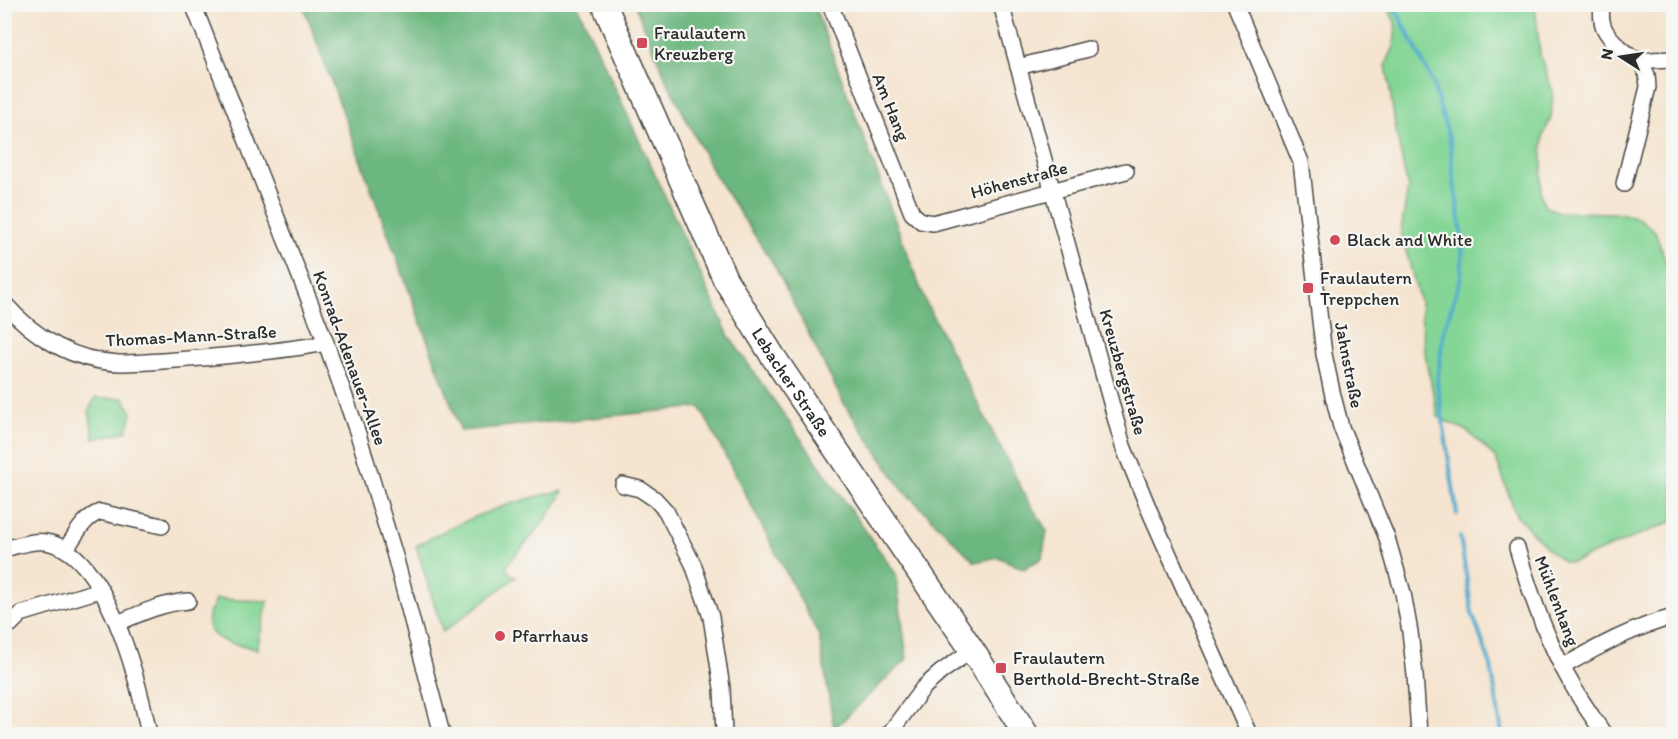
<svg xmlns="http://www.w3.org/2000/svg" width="1678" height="739" viewBox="0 0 1678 739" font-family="Itim,sans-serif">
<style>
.green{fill:#85d696;stroke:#588060;stroke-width:1.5}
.forest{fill:#6cb77f;stroke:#4c7155;stroke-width:1.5}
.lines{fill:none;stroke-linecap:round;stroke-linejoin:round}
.stream{stroke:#51abcf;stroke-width:4}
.street-casing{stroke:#494744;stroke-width:18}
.primary-casing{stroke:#494744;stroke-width:27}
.street{stroke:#fff;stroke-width:15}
.primary{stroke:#fff;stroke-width:24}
.poi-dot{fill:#d1495b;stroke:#f6f6f2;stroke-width:2}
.labels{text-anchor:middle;stroke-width:4.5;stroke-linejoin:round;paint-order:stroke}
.poi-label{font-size:18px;fill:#2b2b2b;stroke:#f6f6f2;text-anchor:start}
.street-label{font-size:18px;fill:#2b2b2b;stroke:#f6f6f2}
</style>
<rect width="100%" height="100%" fill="#f6f6f2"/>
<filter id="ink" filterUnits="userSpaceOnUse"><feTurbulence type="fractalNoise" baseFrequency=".0167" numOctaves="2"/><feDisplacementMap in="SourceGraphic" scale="12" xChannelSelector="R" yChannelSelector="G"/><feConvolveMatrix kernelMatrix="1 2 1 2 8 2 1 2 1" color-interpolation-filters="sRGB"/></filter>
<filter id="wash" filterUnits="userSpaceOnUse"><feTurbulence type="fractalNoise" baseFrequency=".008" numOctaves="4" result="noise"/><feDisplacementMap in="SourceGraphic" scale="24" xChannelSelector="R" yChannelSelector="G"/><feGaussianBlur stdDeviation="1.35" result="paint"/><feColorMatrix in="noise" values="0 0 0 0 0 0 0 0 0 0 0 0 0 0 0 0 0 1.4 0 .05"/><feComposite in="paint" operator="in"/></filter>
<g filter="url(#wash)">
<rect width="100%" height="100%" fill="#f5e4cf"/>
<g class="green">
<polygon points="1387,5 1535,5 1540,55 1553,92 1551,118 1543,136 1541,193 1544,206 1559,212 1618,213 1637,217 1655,231 1670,274 1673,316 1673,521 1572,563 1563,561 1550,551 1516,515 1496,458 1467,431 1438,417 1424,349 1420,302 1401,232 1408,188 1396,131 1386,64 1394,47 1396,25"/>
<polygon points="95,398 124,398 132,413 127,431 94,439 89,410"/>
<path d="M 563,491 C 550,519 527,541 507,565 L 508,571 L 516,577 L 443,632 L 416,546 C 462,520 511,500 563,491 Z"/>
<path d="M 216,599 L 268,601 L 257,649 C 240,646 203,642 208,616 C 209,612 215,604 216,599 Z"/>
</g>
<g class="forest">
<polygon points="303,5 577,5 730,338 896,574 907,659 834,729 819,636 700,407 461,431"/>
<polygon points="635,5 814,5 926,303 1027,499 1047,531 1042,558 1024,569 998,557 975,562 903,490 843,402 773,263 714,174 666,79"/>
</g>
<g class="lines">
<g class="stream">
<polyline points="1393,4 1431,78 1450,141 1453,174 1463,241 1461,277 1444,331 1437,382 1457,514"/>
<polyline points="1460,537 1472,613 1491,666 1502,734"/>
</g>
</g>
</g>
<g filter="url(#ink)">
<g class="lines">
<g class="street-casing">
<g id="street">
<polyline points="193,4 326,343 358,434 395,556 442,734"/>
<polyline points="830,4 912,213 921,221 933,223 1126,171"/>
<polyline points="1001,4 1123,446 1150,512 1249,734"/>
<polyline points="1235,4 1301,162 1324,354 1333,396 1341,427 1387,538 1403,593 1410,632 1415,675 1419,734"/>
<path d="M 1602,4 C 1601,12 1601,21 1604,28 C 1609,39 1629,57 1640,60 C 1646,61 1665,59 1674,59"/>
<polyline points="1018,67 1088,49"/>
<polyline points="1624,184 1648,87 1647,75 1640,60"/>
<path d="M 4,303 C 34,337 73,361 119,363 C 147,363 175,360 202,358 C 244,354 285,351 326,343"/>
<polyline points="623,485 640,489 655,499 666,511 693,564 711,617 722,688 724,734"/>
<path d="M 1517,548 C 1531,596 1548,645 1574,688 C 1583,704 1594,719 1604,734"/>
<path d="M 4,549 C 17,546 32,540 45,542 C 107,550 139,684 149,734"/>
<path d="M 66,549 C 76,535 83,518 100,512 L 162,526"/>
<path d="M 118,623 C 141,613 163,603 188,601"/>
<polyline points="4,626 11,624 21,614 100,590"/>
<path d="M 1562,667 C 1598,647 1633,627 1674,617"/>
<polyline points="889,734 923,688 941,672 972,650"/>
</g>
</g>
<g class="primary-casing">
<g id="primary">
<path id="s1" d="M 604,4 L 725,279 L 772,355 L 972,650 L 1026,734"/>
</g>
</g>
<use href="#street" class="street"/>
<use href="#primary" class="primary"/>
</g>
</g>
<g class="poi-dot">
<rect x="636" y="37" width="12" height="12" rx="3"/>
<circle cx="1335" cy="240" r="6"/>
<rect x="1302" y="282" width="12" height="12" rx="3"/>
<circle cx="500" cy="636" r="6"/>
<rect x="995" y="662" width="12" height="12" rx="3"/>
</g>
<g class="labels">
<g class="poi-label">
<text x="654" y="39">Fraulautern<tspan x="654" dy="21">Kreuzberg</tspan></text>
<text x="1347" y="246">Black and White</text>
<text x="1320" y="284">Fraulautern<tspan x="1320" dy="21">Treppchen</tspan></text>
<text x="512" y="642">Pfarrhaus</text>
<text x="1013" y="664">Fraulautern<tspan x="1013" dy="21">Berthold-Brecht-Straße</tspan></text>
</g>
<g class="street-label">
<text transform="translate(891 107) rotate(68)" y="6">Am Hang</text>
<text transform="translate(1019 180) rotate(-15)" y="6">Höhenstraße</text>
<text transform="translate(191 336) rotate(-3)" y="6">Thomas-Mann-Straße</text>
<text transform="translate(350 358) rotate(70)" y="6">Konrad-Adenauer-Allee</text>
<text transform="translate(1349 365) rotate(79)" y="6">Jahnstraße</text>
<text transform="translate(1123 372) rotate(74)" y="6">Kreuzbergstraße</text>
<text dy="6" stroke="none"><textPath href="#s1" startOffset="423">Lebacher Straße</textPath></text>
<text transform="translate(1557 601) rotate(69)" y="6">Mühlenhang</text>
</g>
</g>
<rect width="1678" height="739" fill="none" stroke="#f6f6f2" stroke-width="24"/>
<g transform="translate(1621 57) rotate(282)" stroke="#f6f6f2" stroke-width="4.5" paint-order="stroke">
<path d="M0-4.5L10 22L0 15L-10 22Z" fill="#2b2b2b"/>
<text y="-9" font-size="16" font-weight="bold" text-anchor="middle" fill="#2b2b2b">N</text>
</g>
</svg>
